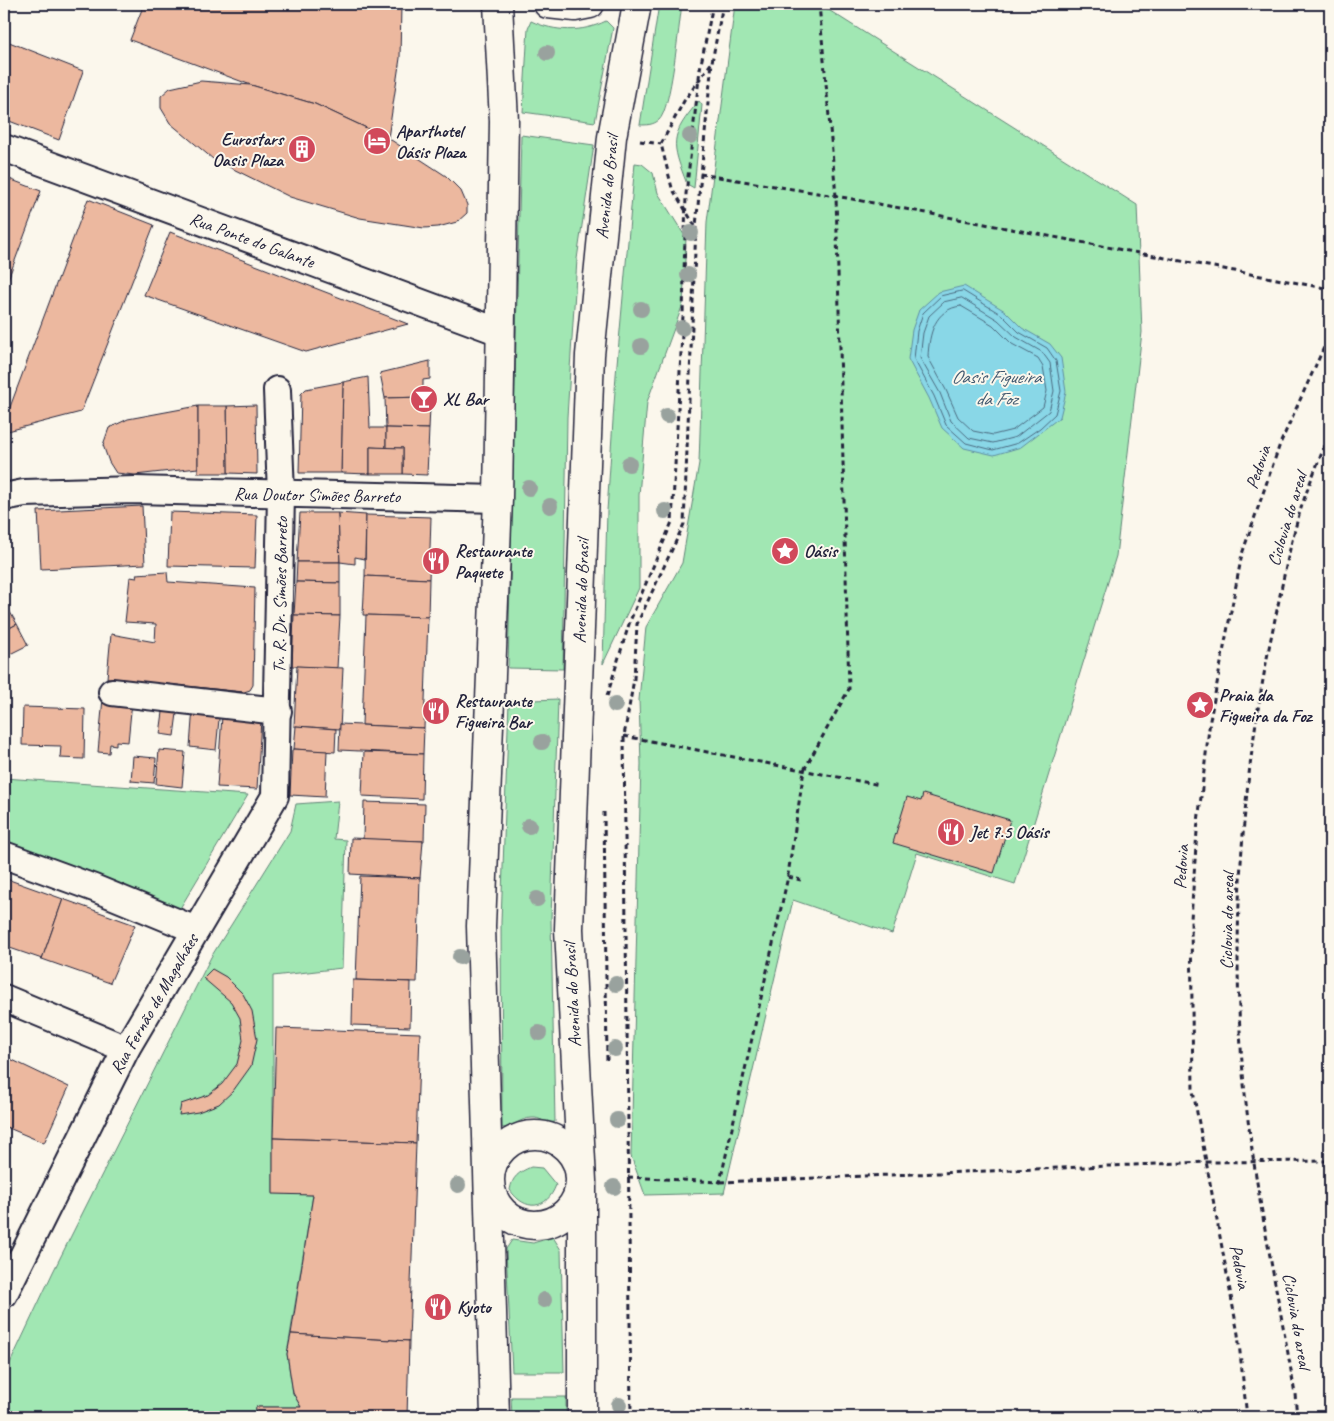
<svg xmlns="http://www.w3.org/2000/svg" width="1334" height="1421" viewBox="0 0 1334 1421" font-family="Caveat,sans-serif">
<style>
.green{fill:#a1e7b3;stroke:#628477}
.water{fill:#89d7e7;stroke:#608fa2}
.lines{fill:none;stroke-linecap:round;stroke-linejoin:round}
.shore{stroke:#4b6a80;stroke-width:1}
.building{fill:#ecb89f;stroke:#22223b}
.street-casing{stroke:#22223b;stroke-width:30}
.secondary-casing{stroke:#22223b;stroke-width:31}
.path{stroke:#22223b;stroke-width:3;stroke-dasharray:5 4;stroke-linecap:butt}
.street{stroke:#fbf7ec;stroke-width:26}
.secondary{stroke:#fbf7ec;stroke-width:28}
.tree{fill:#99a29e}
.labels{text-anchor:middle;stroke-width:4;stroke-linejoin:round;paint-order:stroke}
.poi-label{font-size:18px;font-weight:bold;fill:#22223b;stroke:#fbf7ec;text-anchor:start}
.street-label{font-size:18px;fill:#22223b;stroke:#fbf7ec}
.water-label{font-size:19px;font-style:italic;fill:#41586f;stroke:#fbf7ec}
</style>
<rect width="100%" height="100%" fill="#fbf7ec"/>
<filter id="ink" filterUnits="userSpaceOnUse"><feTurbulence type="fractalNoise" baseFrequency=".02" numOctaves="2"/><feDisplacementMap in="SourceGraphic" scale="10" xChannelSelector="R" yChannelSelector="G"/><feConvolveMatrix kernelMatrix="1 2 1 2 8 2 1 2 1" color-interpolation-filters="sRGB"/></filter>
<g filter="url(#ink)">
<g class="green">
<path d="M 659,4 L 682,4 C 679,24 671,110 659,120 C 653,125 647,125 640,125 Z"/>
<polygon points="735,4 827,4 827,9 1137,205 1142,332 1116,556 1015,884 917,853 892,934 793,900 724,1193 645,1195 631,1156 641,764 639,700 646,627 682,563 699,463 707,222"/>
<path d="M 531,21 C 555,32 582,33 606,21 L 613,28 L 595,122 L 523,112 L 528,28 Z"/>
<path d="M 699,101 L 702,105 L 694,188 L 687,184 C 671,143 669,136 699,101 Z"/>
<polygon points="521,135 594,145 577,259 567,417 563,669 508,668"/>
<polygon points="635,163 642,164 653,173 658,193 686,238 683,304 647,402 639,495 639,588 603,664 607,511 616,375"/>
<path d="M 558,699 L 551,919 L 555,1122 C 543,1124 541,1117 532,1118 C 520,1118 512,1128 502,1128 L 501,922 L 509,701 Z"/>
<polygon points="4,778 248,795 176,915 4,849"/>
<polygon points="338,801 334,839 346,840 342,968 273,976 273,1193 313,1195 287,1354 293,1393 301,1407 256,1407 255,1417 4,1417 4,1376 53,1272 211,957 290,831 296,804"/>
<path d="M 531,1167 L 542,1168 L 556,1185 C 547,1210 525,1212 510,1190 C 512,1177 519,1172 531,1167 Z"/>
<polygon points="553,1237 561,1250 564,1372 512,1372 506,1249 512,1240 533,1243"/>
<polygon points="511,1397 566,1397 566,1417 512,1417"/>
</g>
<polygon class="water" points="964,286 1005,311 1022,328 1050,344 1061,358 1066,392 1060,417 1021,447 994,455 964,448 942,428 929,398 908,359 912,330 919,310 939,292"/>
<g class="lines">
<g class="shore">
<polygon points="963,291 1002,315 1019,332 1047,348 1056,361 1061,391 1055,414 1040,428 1018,443 993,450 966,443 946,425 934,396 914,359 917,331 923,313 941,296"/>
<polygon points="962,298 998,320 1016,337 1042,352 1050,363 1054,391 1049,411 1016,437 993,443 969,438 951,421 940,393 920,358 923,333 929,316 944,302"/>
<path d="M 961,306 L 993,325 L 1012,344 L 1038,358 L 1043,366 L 1047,391 L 1043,407 L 1013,430 L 993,435 L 973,431 L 958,417 L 946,390 L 928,357 C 929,333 935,309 961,306 Z"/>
</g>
</g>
<g class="building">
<polygon points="144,4 401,4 400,58 388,138 315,104 251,85 130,40"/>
<polygon points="4,40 83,71 59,140 4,119"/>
<polygon points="201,81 251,85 315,104 388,138 446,176 461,191 467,205 467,213 457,222 438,227 424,228 360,218 290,197 213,159 170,123 161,108 161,96 170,88"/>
<polygon points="4,177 41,191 4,290"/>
<polygon points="88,199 154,225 81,412 4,432 4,423"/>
<polygon points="170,232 408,324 306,352 144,295"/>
<polygon points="430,361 430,379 423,380 423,397 385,398 380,373"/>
<polygon points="368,377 370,428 386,428 386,448 370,447 370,474 341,473 343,382"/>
<polygon points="343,382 341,473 299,473 301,394 306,389"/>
<polygon points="423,397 423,406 430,407 429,429 386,428 385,398"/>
<polygon points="256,405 257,474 228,473 227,406"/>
<polygon points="198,406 198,468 135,475 116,473 109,462 103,445 109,428 128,419"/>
<polygon points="198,406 227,406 228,473 198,473"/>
<polygon points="386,428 429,429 427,475 403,474 403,448 386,448"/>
<polygon points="370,447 403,448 403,474 370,474"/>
<polygon points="142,506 145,564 41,569 38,511"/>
<polygon points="170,512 257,515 255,568 168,566"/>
<polygon points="300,513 338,513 340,562 297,562"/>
<polygon points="338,513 366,515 365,559 355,557 355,564 340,562"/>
<polygon points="366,515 431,517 429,579 365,576"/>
<polygon points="297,562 340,562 340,583 296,582"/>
<polygon points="167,572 168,582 255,588 253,685 250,690 244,692 107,678 111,634 155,642 156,624 125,622 130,577 137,578 136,574"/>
<polygon points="365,576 429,579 428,617 363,615"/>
<polygon points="296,582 340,583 340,616 294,615"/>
<polygon points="4,602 17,624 4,631"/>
<polygon points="294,615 340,616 337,668 292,666"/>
<polygon points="366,615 428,617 424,728 362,725"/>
<polygon points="17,624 28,645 4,657 4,631"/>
<polygon points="297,666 343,668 340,729 294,726"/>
<polygon points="103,698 132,701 128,742 116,741 116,745 110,744 109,753 98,752"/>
<polygon points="164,705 178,706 174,736 160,734"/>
<polygon points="23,707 85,709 84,759 60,758 61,746 22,745"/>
<polygon points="193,707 220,709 216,750 190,747"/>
<polygon points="222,716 261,719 257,789 217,787"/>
<polygon points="340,724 424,728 423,754 339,750"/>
<polygon points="296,726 336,729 335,752 294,749"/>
<polygon points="294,749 327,751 325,797 290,795 292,750"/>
<polygon points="159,750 185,752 182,787 156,784"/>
<polygon points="364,752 423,754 422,799 362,796"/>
<polygon points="133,756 156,758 154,783 131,781"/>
<polygon points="923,794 1010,820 994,873 893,843 907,797 921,801"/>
<polygon points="364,802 425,804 424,841 363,839"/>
<polygon points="351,838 423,841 420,878 350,874"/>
<polygon points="360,876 420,878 417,982 356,980"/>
<polygon points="4,878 63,899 42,959 4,946"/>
<polygon points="63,899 135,925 110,983 42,959"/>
<polygon points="212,969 226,977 243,994 252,1011 257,1039 251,1066 233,1091 219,1104 198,1112 179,1115 181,1104 208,1095 222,1084 237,1064 243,1040 240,1018 231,1002 203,978"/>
<polygon points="353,980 411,982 410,1027 352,1025"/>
<polygon points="276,1028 420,1033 416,1143 273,1138"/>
<polygon points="4,1056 69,1087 44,1143 4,1126"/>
<polygon points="273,1138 416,1143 409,1341 291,1334 313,1195 273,1194"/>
<polygon points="291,1334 409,1341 407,1417 255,1417 256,1407 301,1407 293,1393 287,1354"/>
</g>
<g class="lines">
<g class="street-casing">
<g id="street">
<polyline points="4,148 500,332"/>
<polyline points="4,497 24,493 135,490 498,499"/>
<polyline points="112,692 278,711"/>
<polyline points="4,855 94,888 196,930"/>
<polyline points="4,998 126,1049"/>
<polyline points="4,1294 126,1049 275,796 281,494 277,390"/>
</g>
</g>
<g class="secondary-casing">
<g id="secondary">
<polyline points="548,4 575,7 590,4"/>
<circle cx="535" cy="1180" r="45"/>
<polyline points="495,1417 481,926 498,499 504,121 498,4"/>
<polyline points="582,1417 582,1181 569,929 590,355 612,137 637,4"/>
</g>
</g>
<g class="path">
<polyline points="640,141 661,144"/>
<polyline points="700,174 836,196 1330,289"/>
<polyline points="695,226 672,188 661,144 684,101 712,62"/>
<polyline points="607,696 630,621 672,522 683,315 686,194 700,69 713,4"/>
<polyline points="624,736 880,785"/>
<polyline points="604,812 607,1061"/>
<polyline points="788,877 801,880"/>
<polyline points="628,1177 720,1182 787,881 804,770 849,689 836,196 819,4"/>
<polyline points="720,1182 1206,1162 1330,1161"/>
<polyline points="631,1417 624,736 634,679 637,624 684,524 696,226 712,62 723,4"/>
<polyline points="1247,1417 1238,1334 1193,1091 1191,919 1197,831 1210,720 1242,554 1280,444 1330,334"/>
<path d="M 1297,1417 L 1295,1394 C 1278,1291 1254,1188 1244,1084 C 1229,929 1243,762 1277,610 C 1284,575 1291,540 1302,505 C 1310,481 1321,456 1330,432"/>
</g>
<use href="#street" class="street"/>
<use href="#secondary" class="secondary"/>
</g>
<g class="tree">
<circle cx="547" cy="53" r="8"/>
<circle cx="690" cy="136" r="8"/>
<circle cx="691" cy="233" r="8"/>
<circle cx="688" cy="275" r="8"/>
<circle cx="641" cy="309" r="8"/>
<circle cx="682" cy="328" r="8"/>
<circle cx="641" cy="346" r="8"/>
<circle cx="667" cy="416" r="8"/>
<circle cx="629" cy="464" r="8"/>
<circle cx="529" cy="488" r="8"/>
<circle cx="550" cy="506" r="8"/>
<circle cx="665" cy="511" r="8"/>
<circle cx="615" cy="705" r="8"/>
<circle cx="542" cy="742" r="8"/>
<circle cx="529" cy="826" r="8"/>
<circle cx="537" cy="899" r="8"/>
<circle cx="460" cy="957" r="8"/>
<circle cx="616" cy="984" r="8"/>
<circle cx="539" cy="1033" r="8"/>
<circle cx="615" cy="1049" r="8"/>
<circle cx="617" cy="1120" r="8"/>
<circle cx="458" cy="1185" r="8"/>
<circle cx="614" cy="1187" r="8"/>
<circle cx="544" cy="1300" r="8"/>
<circle cx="619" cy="1405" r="8"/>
</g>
</g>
<defs>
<g id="hotel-disc" transform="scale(1.4375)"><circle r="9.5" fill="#d1495b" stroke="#fbf7ec"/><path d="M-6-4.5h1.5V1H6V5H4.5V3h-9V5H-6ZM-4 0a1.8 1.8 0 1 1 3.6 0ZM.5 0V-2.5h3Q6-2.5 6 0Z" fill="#fff"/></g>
<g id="building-disc" transform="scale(1.4375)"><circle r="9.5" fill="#d1495b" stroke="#fbf7ec"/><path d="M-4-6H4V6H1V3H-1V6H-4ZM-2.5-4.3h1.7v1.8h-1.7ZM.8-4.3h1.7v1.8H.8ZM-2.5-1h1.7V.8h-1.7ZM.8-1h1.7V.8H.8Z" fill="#fff"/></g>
<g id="bar-disc" transform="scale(1.4375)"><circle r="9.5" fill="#d1495b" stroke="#fbf7ec"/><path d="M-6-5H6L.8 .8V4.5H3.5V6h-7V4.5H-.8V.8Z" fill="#fff"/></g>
<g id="sight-disc" transform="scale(1.4375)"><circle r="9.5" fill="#d1495b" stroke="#fbf7ec"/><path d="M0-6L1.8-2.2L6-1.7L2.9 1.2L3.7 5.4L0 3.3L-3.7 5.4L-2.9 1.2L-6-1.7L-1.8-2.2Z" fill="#fff"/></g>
<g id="restaurant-disc" transform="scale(1.4375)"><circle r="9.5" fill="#d1495b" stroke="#fbf7ec"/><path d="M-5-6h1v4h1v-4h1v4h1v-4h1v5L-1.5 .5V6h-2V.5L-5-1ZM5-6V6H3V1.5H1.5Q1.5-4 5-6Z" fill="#fff"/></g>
</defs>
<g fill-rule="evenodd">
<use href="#hotel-disc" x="377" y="141"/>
<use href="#building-disc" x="302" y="149"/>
<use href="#bar-disc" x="424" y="399"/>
<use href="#sight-disc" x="785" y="551"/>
<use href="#restaurant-disc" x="436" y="561"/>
<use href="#sight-disc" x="1200" y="705"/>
<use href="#restaurant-disc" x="436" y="711"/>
<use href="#restaurant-disc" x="951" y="832"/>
<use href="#restaurant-disc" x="438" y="1307"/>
</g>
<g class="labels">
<g class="poi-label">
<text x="396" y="137">Aparthotel<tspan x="396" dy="21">Oásis Plaza</tspan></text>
<text x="283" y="145" text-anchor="end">Eurostars<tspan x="283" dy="21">Oasis Plaza</tspan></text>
<text x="443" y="405">XL Bar</text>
<text x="455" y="557">Restaurante<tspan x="455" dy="21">Paquete</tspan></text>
<text x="804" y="557">Oásis</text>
<text x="1219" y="701">Praia da<tspan x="1219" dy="21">Figueira da Foz</tspan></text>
<text x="455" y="707">Restaurante<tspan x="455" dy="21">Figueira Bar</tspan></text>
<text x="970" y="838">Jet 7.5 Oásis</text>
<text x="457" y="1313">Kyoto</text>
</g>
<g class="street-label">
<text transform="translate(607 187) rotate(-84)" y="6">Avenida do Brasil</text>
<text transform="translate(252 240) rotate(20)" y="6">Rua Ponte do Galante</text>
<text transform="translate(1258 467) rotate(-71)" y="6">Pedovia</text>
<text transform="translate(317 495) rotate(1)" y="6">Rua Doutor Simões Barreto</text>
<text transform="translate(1287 519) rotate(-73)" y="6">Ciclovia do areal</text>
<text transform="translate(581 591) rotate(-88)" y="6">Avenida do Brasil</text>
<text transform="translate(280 595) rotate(-89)" y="6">Tv. R. Dr. Simões Barreto</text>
<text transform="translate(1181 867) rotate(-86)" y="6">Pedovia</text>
<text transform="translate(1227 921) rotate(-89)" y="6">Ciclovia do areal</text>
<text transform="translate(572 995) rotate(-93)" y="6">Avenida do Brasil</text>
<text transform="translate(154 1004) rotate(-60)" y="6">Rua Fernão de Magalhães</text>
<text transform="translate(1240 1267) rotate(79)" y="6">Pedovia</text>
<text transform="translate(1297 1321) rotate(80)" y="6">Ciclovia do areal</text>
</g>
<g class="water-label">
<text x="996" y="383">Oasis Figueira<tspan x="996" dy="22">da Foz</tspan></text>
</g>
</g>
<rect width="1334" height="1421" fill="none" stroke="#fbf7ec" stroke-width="20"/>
<rect x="10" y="10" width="1314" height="1401" fill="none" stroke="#22223b" stroke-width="2" filter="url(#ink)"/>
</svg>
